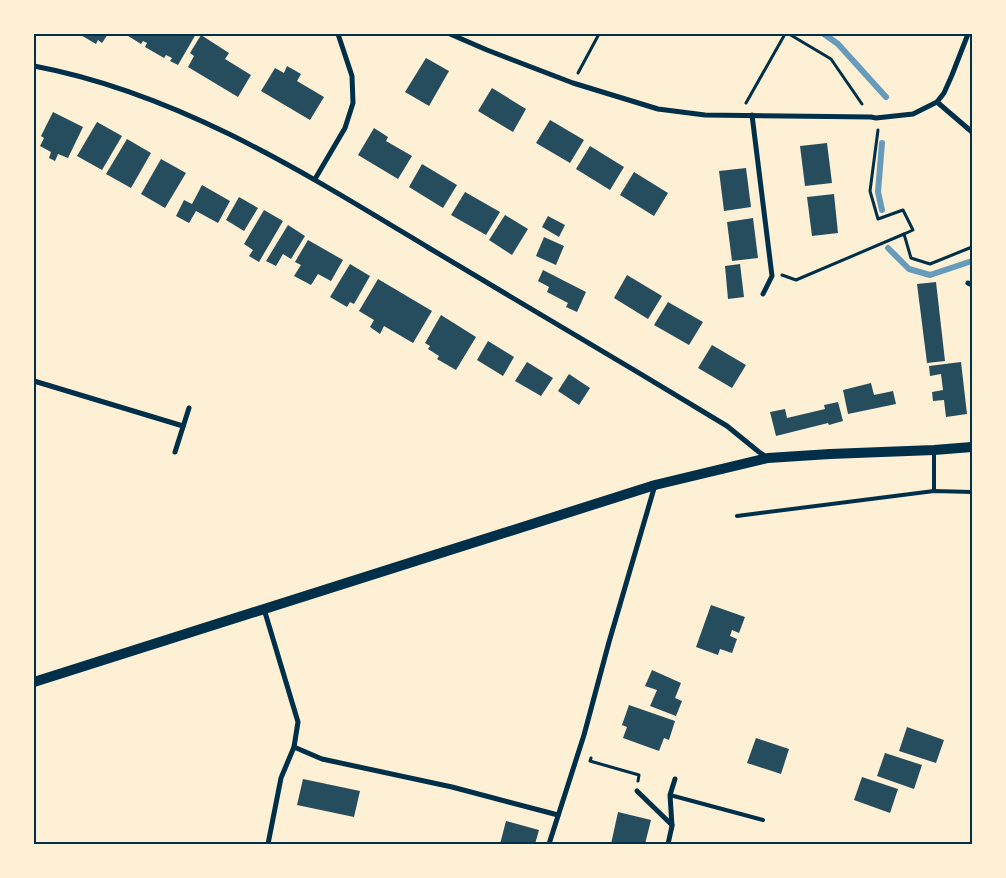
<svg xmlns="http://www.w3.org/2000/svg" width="1006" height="878" viewBox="0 0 1006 878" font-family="'Titillium Web',sans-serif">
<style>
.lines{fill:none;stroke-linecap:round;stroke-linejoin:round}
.stream{stroke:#669bbc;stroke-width:6}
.building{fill:#264d5e}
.path{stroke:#003049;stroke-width:3}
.service{stroke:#003049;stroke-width:4}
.minor{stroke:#003049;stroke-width:5}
.secondary{stroke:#003049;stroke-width:10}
.neatline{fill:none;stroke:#003049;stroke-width:2}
</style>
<rect width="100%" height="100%" fill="#fdf0d5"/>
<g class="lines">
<g class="stream">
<polyline points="824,34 838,44 886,97"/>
<polyline points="882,143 878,192 882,210"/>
<polyline points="888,248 909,269 930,275 972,261"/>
</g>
</g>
<g class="building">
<polygon points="79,34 108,34 102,43 98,40 96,44"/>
<polygon points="125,34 196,34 178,65 170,61 172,58 166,55 164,58 145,47 147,43 143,41 141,44"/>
<polygon points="201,35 229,53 225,59 251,75 238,97 188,67 194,56 190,53"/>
<polygon points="426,58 449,71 429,106 405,92"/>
<polygon points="287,66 301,74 297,81 324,97 310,120 261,91 275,68 284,73"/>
<polygon points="492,88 526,109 513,132 478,111"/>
<polygon points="53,112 83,127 68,158 58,154 55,161 49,158 51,152 40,146 44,138 41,136"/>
<polygon points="550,120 584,140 570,163 536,143"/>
<polygon points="97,122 122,136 102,170 77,156"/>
<polygon points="374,128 388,137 386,141 412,156 398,179 358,155"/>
<polygon points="127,139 151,153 131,188 106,174"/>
<polygon points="827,143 832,183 805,186 800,146"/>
<polygon points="590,146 624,167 610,190 576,169"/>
<polygon points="161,159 186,173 165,208 141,194"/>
<polygon points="422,164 457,185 443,208 409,187"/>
<polygon points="746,168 751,207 724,211 719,171"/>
<polygon points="634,172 668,193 654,216 620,195"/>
<polygon points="202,185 230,201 218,223 196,211 189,223 176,216 184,200 192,204"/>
<polygon points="465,192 500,212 486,235 451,215"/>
<polygon points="834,194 838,233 812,236 807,197"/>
<polygon points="239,197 258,208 244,231 226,220"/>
<polygon points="264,210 283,221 259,262 249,256 253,250 244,244"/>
<polygon points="505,215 528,229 512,255 489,240"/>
<polygon points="548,216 565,225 559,237 542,227"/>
<polygon points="753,218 758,258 732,261 727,222"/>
<polygon points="288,225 305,236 291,259 283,254 276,266 266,261"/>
<polygon points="544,237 564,246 556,265 536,256"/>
<polygon points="308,240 343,260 331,281 318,274 311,285 294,276 301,265 295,262"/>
<polygon points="350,264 370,276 354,304 350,302 347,307 330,297"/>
<polygon points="740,264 744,297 728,299 725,266"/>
<polygon points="543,270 586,292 577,312 566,307 568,303 547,292 549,287 538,281"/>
<polygon points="627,275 662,296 648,319 614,298"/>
<polygon points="378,279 432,311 413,343 384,326 380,334 370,327 374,320 359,311"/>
<polygon points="936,282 945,361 927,363 917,284"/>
<polygon points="668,302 703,322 689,345 654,325"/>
<polygon points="441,315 476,337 456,370 437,359 439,356 428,349 430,346 425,343"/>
<polygon points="488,341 514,357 503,376 477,360"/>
<polygon points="712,345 746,365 732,388 698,368"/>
<polygon points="527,362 553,378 541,396 515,381"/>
<polygon points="961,362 967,414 946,417 944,400 933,401 932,392 943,390 941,374 930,376 929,366"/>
<polygon points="569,374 590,388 579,405 558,391"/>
<polygon points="871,383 874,395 893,391 896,404 848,414 843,390"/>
<polygon points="838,402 843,421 829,425 828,423 776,436 770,412 785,409 787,418 825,409 824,405"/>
<polygon points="711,605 745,617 739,633 732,630 730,636 737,639 732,653 720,649 718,655 696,647"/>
<polygon points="652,670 681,683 675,698 682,701 676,716 650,706 657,690 645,686"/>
<polygon points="629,705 675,721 669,740 664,738 659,751 623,738 627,727 622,725"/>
<polygon points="907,727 944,740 936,763 899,751"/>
<polygon points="756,738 789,749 781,774 747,763"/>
<polygon points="885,753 922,765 914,789 877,776"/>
<polygon points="862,777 898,789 890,813 854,800"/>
<polygon points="303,779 360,791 354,817 297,805"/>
<polygon points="618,812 651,820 645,844 611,844"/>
<polygon points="506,821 539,830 535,844 500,844"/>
</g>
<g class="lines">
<g class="path">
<polyline points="789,34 831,59 862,104"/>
<polyline points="578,73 599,34"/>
<polyline points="746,103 785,34"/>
<polyline points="878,130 870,191 878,219 903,210 913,230 904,234"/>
<polyline points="782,275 796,280 904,234 911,258 930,264 972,247"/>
<polyline points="591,758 590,761 639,775 638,781"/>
</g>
<g class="service">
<polyline points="934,491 934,450"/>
<polyline points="737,516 934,491 972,492"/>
<polyline points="670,795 763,820"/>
</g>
<g class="minor">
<polyline points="450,34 487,50 573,83 658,109 705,115 871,117 876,118 913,114 937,102 944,93 952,75 968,34"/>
<path d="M 34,66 C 178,93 305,173 429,248 C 528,307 628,366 727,426 L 759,452 L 768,458"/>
<polyline points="937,102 972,132"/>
<polyline points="752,115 772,276 763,294"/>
<polyline points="315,179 345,128 353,103 352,76 338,34"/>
<polyline points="968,283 972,285"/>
<polyline points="34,381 183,426"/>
<polyline points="175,452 189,408"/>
<polyline points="264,609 298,722 294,747 281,778 268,844"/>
<polyline points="294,747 322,759 452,787 558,815"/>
<polyline points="637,791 672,825"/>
<polyline points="549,844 584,735 609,642 655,485"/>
<polyline points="668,844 672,826 670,795 675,779"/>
</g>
<polyline class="secondary" points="34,682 655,485 768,458 830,454 934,450 972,447"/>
</g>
<rect width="1006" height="878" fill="none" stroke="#fdf0d5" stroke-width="70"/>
<rect x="35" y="35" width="936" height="808" class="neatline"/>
</svg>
